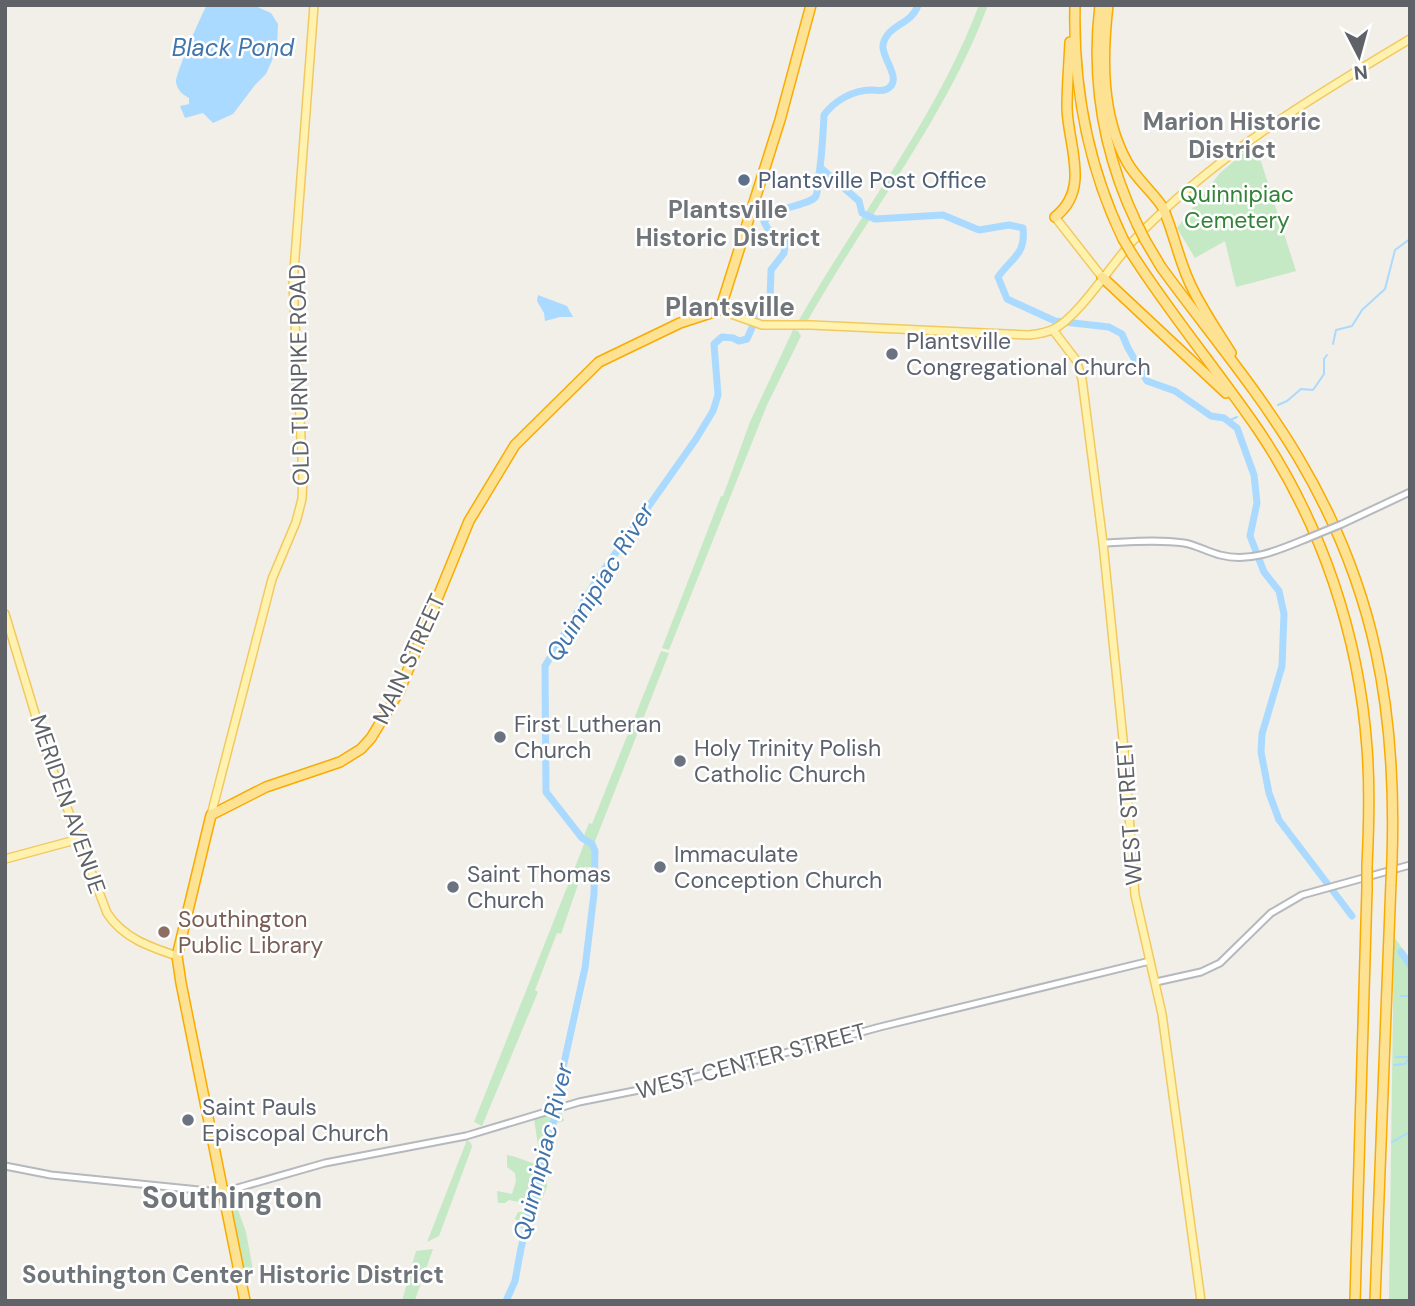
<svg xmlns="http://www.w3.org/2000/svg" width="1415" height="1306" viewBox="0 0 1415 1306" font-family="'DM Sans',sans-serif">
<style>
.green{fill:#c5e8c5}
.water{fill:#aadaff}
.lines{fill:none;stroke-linecap:round;stroke-linejoin:round}
.stream{stroke:#aadaff;stroke-width:2}
.river{stroke:#aadaff;stroke-width:7}
.minor-casing{stroke:#b5b8bc;stroke-width:9}
.major-casing{stroke:#f2c960;stroke-width:10}
.highway-casing{stroke:#f9ab00;stroke-width:12}
.minor{stroke:#fff;stroke-width:5}
.major{stroke:#fff2af;stroke-width:7}
.highway{stroke:#fde293;stroke-width:9}
.minor-bridge-casing{stroke:#b5b8bc;stroke-width:9;stroke-linecap:butt}
.highway-bridge-casing{stroke:#f9ab00;stroke-width:12;stroke-linecap:butt}
.minor-bridge{stroke:#fff;stroke-width:5}
.highway-bridge{stroke:#fde293;stroke-width:9}
.service-dot{fill:#5c6f8a;stroke:#fff;stroke-width:2.5}
.worship-dot{fill:#6b7280;stroke:#fff;stroke-width:2.5}
.education-dot{fill:#8d6e63;stroke:#fff;stroke-width:2.5}
.labels{text-anchor:middle;stroke-width:5;stroke-linejoin:round;paint-order:stroke}
.service-label{font-size:23px;fill:#4e5e75;stroke:#fff;text-anchor:start}
.park-label{font-size:23px;fill:#348238;stroke:#fff}
.worship-label{font-size:23px;fill:#5b616d;stroke:#fff;text-anchor:start}
.street-label{font-size:23px;fill:#5f6368;stroke:#fff}
.education-label{font-size:23px;fill:#785e54;stroke:#fff;text-anchor:start}
.water-label{font-size:24px;font-style:italic;fill:#4174aa;stroke:#fff}
.neighbourhood-label{font-size:24px;font-weight:bold;fill:#70757a;stroke:#fff}
.quarter-label{font-size:26px;font-weight:bold;fill:#70757a;stroke:#fff}
.district-label{font-size:30px;font-weight:bold;fill:#70757a;stroke:#fff}
</style>
<rect width="100%" height="100%" fill="#f1efe8"/>
<g class="green">
<path d="M 979,5 L 988,5 C 945,120 868,214 808,320 L 799,320 C 859,215 936,119 979,5 Z"/>
<polygon points="1255,143 1296,271 1236,287 1225,241 1195,258 1177,228 1220,173"/>
<polygon points="793,330 798,331 801,336 767,405 669,650 662,648 721,496 723,496 750,422"/>
<polygon points="661,651 669,653 592,849 595,851 592,867 584,867 561,934 557,933 535,990 538,992 482,1126 474,1122 581,852 585,841 583,838 589,823 592,824"/>
<polygon points="1394,937 1410,959 1410,1301 1389,1301"/>
<path d="M 561,1111 L 564,1121 L 556,1123 L 547,1167 L 547,1186 L 543,1197 L 533,1210 L 524,1249 L 518,1249 L 524,1229 L 519,1227 L 515,1218 L 518,1212 L 526,1212 L 528,1206 L 521,1206 L 519,1202 L 509,1200 L 505,1203 L 498,1203 L 497,1191 L 512,1194 L 516,1181 L 515,1173 L 507,1167 L 507,1155 C 521,1157 525,1162 538,1164 L 540,1158 L 534,1119 Z"/>
<polygon points="467,1140 471,1143 472,1147 439,1236 427,1242"/>
<polygon points="233,1196 246,1232 253,1270 250,1273 244,1271 229,1199"/>
<polygon points="433,1249 415,1300 402,1301 416,1251"/>
</g>
<g class="water">
<path d="M 207,5 L 253,5 L 271,13 L 278,24 L 277,49 L 266,74 L 255,85 L 233,114 L 213,123 L 203,113 L 185,118 L 180,106 L 189,104 L 189,98 C 183,95 177,90 176,82 C 176,73 201,15 207,5 Z"/>
<polygon points="538,295 567,306 573,317 560,317 545,321 544,313 537,301"/>
</g>
<g class="lines">
<g class="stream">
<polyline points="1333,344 1336,330 1352,326 1362,310 1385,289 1395,250 1410,239"/>
<polyline points="1278,405 1287,401 1301,389 1313,390 1324,374 1324,359 1327,355"/>
<polyline points="1228,421 1237,417"/>
<polyline points="1401,996 1410,996"/>
<polyline points="1396,1057 1409,1057"/>
<polyline points="1394,1065 1405,1064 1410,1057"/>
<polyline points="1392,1142 1410,1132"/>
</g>
<g class="river">
<path d="M 822,169 L 859,201 L 862,213 L 875,219 L 943,215 L 979,230 L 1009,225 L 1023,228 C 1026,255 1012,257 998,277 L 1007,299 L 1055,321 L 1109,327 L 1122,334 L 1128,348 L 1147,381 L 1175,391 L 1211,416 L 1224,418 L 1237,428 L 1254,475 L 1257,503 L 1250,536 L 1264,572 L 1279,591 L 1284,614 L 1282,666 L 1262,734 L 1261,752 L 1269,793 L 1279,820 L 1352,916"/>
<polyline points="1401,952 1410,965"/>
<path d="M 506,1301 L 515,1281 L 521,1248 L 555,1116 L 564,1063 L 585,968 L 594,894 L 595,851 L 592,844 L 582,838 L 546,792 L 545,666 L 596,581 L 696,439 L 713,411 L 718,395 L 714,344 L 722,337 L 733,338 L 739,341 L 747,339 L 757,316 L 770,302 L 771,270 L 784,253 L 786,240 L 768,229 L 764,222 C 774,205 809,207 816,196 C 818,192 817,186 818,180 C 822,159 823,137 824,115 C 834,101 853,90 871,90 C 877,90 881,92 887,89 C 904,80 881,58 883,45 C 887,24 912,25 918,5"/>
</g>
<g class="minor-casing">
<g id="minor">
<polyline points="1342,524 1410,492"/>
<path d="M 1103,543 C 1129,542 1157,539 1184,543 C 1196,545 1208,552 1220,555 C 1251,563 1279,550 1308,538"/>
<polyline points="1156,982 1201,972 1220,963 1271,913 1302,895 1410,865"/>
<polyline points="5,1166 51,1175 209,1191 234,1189 325,1163 466,1136 579,1102 674,1083 880,1027 1150,961"/>
</g>
</g>
<g class="major-casing">
<g id="major">
<polyline points="1055,217 1102,277"/>
<path d="M 720,310 L 762,325 L 811,325 L 1029,335 C 1038,334 1046,333 1054,329 C 1079,316 1111,265 1132,242 C 1212,157 1311,98 1410,39"/>
<polyline points="1053,330 1076,360 1082,379 1103,543 1124,749 1135,895 1162,1014 1201,1301"/>
<path d="M 5,614 L 49,760 L 107,913 C 123,938 150,947 177,956"/>
<polyline points="211,815 272,579 296,522 302,499 303,477 293,284 314,5"/>
<polyline points="5,859 79,839"/>
</g>
</g>
<g class="highway-casing">
<g id="highway">
<path d="M 1075,5 C 1073,88 1087,164 1123,239"/>
<path d="M 1100,5 C 1091,80 1104,155 1137,224"/>
<path d="M 1108,5 C 1102,57 1101,115 1127,162 C 1136,179 1156,195 1163,208 C 1173,231 1178,256 1188,279 C 1199,305 1216,329 1231,353"/>
<path d="M 1055,217 C 1091,189 1068,146 1067,108 C 1067,86 1069,64 1070,42"/>
<path d="M 1145,240 L 1161,267 C 1207,330 1258,390 1298,457 C 1375,586 1397,711 1392,860"/>
<path d="M 1132,254 C 1171,315 1218,371 1259,431 C 1322,525 1359,636 1367,748 C 1370,787 1369,826 1367,865"/>
<polyline points="1102,277 1226,393"/>
<polyline points="245,1301 181,983 177,956 211,815 266,787 340,762 361,749 371,738 399,692 469,521 515,445 599,362 680,323 720,310 780,120 811,5"/>
<polyline points="1355,1301 1367,889"/>
<polyline points="1375,1301 1391,882"/>
</g>
</g>
<use href="#minor" class="minor"/>
<use href="#major" class="major"/>
<use href="#highway" class="highway"/>
<g class="minor-bridge-casing">
<polyline id="minor-bridge" points="1308,538 1342,524"/>
</g>
<g class="highway-bridge-casing">
<g id="highway-bridge">
<polyline points="1137,224 1145,240"/>
<polyline points="1123,239 1132,254"/>
<polyline points="1391,882 1392,860"/>
<polyline points="1367,889 1367,865"/>
</g>
</g>
<use href="#minor-bridge" class="minor-bridge"/>
<use href="#highway-bridge" class="highway-bridge"/>
</g>
<circle class="service-dot" cx="744" cy="180" r="7"/>
<g class="worship-dot">
<circle cx="892" cy="354" r="7"/>
<circle cx="500" cy="737" r="7"/>
<circle cx="680" cy="761" r="7"/>
<circle cx="660" cy="867" r="7"/>
<circle cx="453" cy="887" r="7"/>
<circle cx="188" cy="1120" r="7"/>
</g>
<circle class="education-dot" cx="164" cy="932" r="7"/>
<g class="labels">
<g class="service-label">
<text x="758" y="188">Plantsville Post Office</text>
</g>
<g class="park-label">
<text x="1237" y="202">Quinnipiac<tspan x="1237" dy="26">Cemetery</tspan></text>
</g>
<g class="worship-label">
<text x="906" y="349">Plantsville<tspan x="906" dy="26">Congregational Church</tspan></text>
<text x="514" y="732">First Lutheran<tspan x="514" dy="26">Church</tspan></text>
<text x="694" y="756">Holy Trinity Polish<tspan x="694" dy="26">Catholic Church</tspan></text>
<text x="674" y="862">Immaculate<tspan x="674" dy="26">Conception Church</tspan></text>
<text x="467" y="882">Saint Thomas<tspan x="467" dy="26">Church</tspan></text>
<text x="202" y="1115">Saint Pauls<tspan x="202" dy="26">Episcopal Church</tspan></text>
</g>
<g class="street-label">
<text transform="translate(299 375) rotate(-91)" y="8">OLD TURNPIKE ROAD</text>
<text transform="translate(409 659) rotate(-65)" y="8">MAIN STREET</text>
<text transform="translate(68 804) rotate(71)" y="8">MERIDEN AVENUE</text>
<text transform="translate(1129 813) rotate(-94)" y="8">WEST STREET</text>
<text transform="translate(751 1061) rotate(-15)" y="8">WEST CENTER STREET</text>
</g>
<g class="education-label">
<text x="178" y="927">Southington<tspan x="178" dy="26">Public Library</tspan></text>
</g>
<g class="water-label">
<text x="233" y="56">Black Pond</text>
<text transform="translate(600 582) rotate(-58)" y="8">Quinnipiac River</text>
<text transform="translate(543 1152) rotate(-76)" y="8">Quinnipiac River</text>
</g>
<g class="neighbourhood-label">
<text x="1232" y="130">Marion Historic<tspan x="1232" dy="28">District</tspan></text>
<text x="728" y="218">Plantsville<tspan x="728" dy="28">Historic District</tspan></text>
<text x="233" y="1283">Southington Center Historic District</text>
</g>
<g class="quarter-label">
<text x="730" y="316">Plantsville</text>
</g>
<g class="district-label">
<text x="232" y="1208">Southington</text>
</g>
</g>
<rect width="1415" height="1306" fill="none" stroke="#5f6368" stroke-width="14"/>
<g transform="translate(1359 56) rotate(174)" stroke="#ffffff" stroke-width="5" paint-order="stroke">
<path d="M0-5L12 26L0 18L-12 26Z" fill="#5f6368"/>
<text y="-10" font-size="19" font-weight="bold" text-anchor="middle" fill="#5f6368">N</text>
</g>
</svg>
